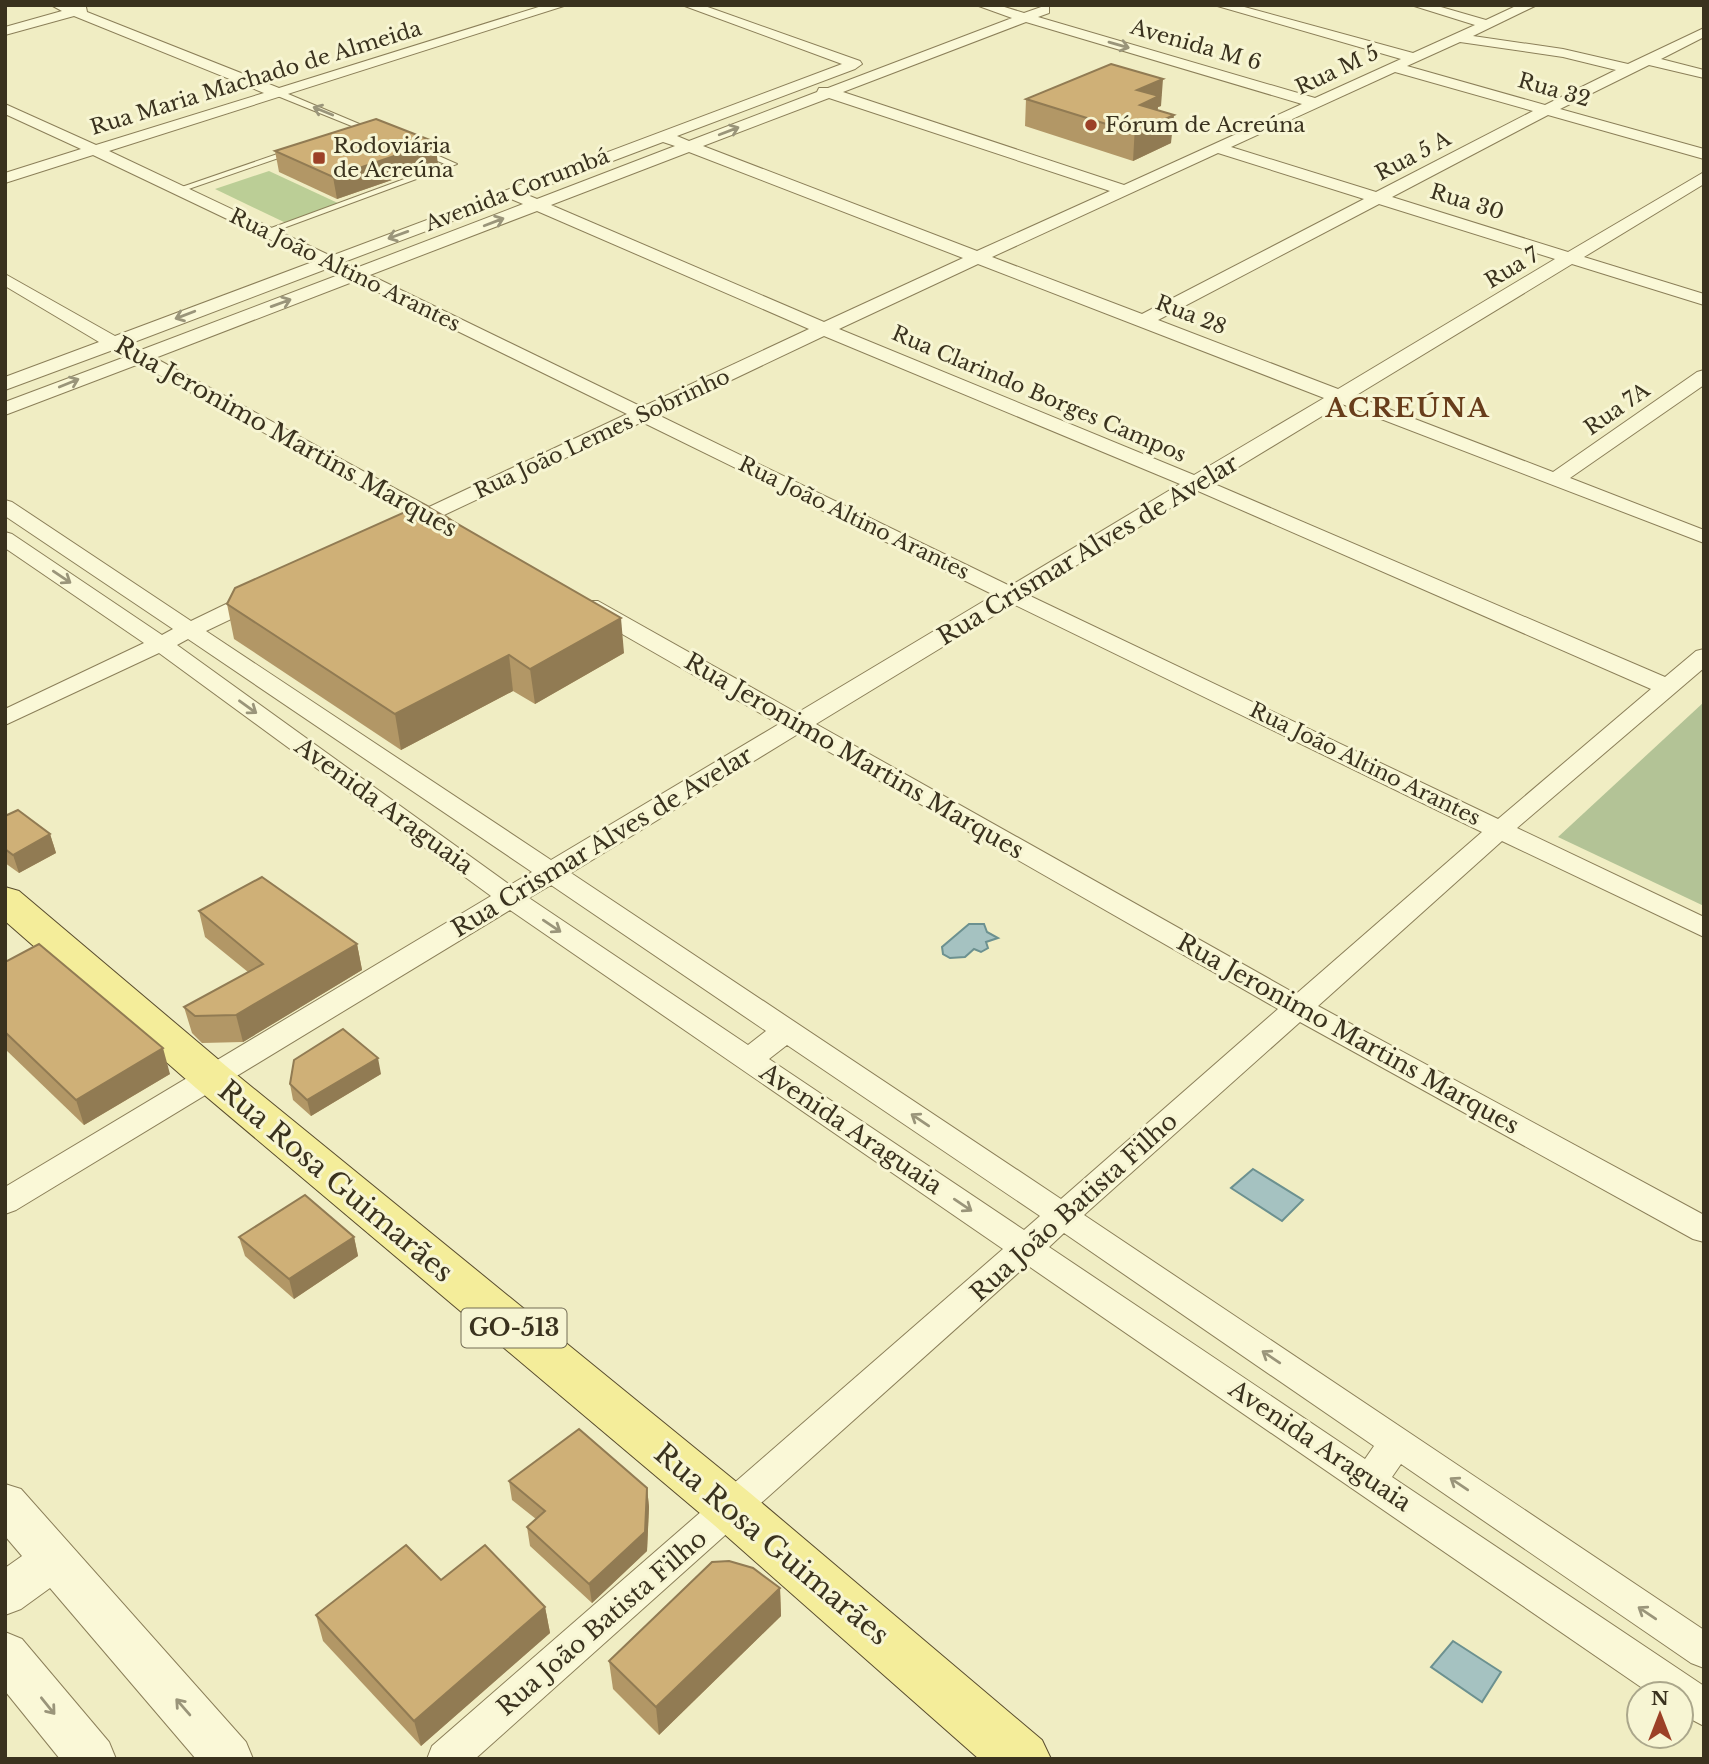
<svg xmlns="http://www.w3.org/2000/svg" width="1709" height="1764" viewBox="0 0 1709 1764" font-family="'Libre Baskerville',serif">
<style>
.green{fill:#bbce96}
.cemetery{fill:#b3c396}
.water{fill:#a5c2c1;stroke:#6c9190;stroke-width:2}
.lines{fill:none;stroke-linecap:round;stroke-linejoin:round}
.service-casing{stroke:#8b7f59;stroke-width:2}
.minor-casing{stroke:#8b7f59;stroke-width:2}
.tertiary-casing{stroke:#8b7f59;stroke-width:2}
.primary-casing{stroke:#584b2d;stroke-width:2}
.service{fill:#faf8d7;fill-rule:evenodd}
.minor{fill:#faf8d7;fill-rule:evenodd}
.tertiary{fill:#faf8d7;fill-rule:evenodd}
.primary{fill:#f4ed9a;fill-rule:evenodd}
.wall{fill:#b29766}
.shaded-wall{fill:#917b53}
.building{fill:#cfb077;stroke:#917b53;stroke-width:2}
.oneway{stroke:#9a957a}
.poi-dot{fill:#9c4127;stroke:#f7f5d3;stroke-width:2.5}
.labels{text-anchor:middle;stroke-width:6;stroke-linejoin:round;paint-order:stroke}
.far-street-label{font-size:21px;fill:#3a321e;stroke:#f7f5d3}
.far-poi-label{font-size:21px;fill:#3a321e;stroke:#f7f5d3;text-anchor:start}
.shield{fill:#f7f5d3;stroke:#736c54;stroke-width:2}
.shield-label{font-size:23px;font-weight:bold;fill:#3a321e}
.street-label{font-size:24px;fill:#3a321e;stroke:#f7f5d3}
.far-district-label{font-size:26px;font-weight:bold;letter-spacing:2px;fill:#683d1b;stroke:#f7f5d3}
.near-street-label{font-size:28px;fill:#3a321e;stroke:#f7f5d3}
</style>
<rect width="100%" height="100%" fill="#f0edc3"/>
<polygon class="green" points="269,171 340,204 286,223 215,189"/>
<polygon class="cemetery" points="1704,702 1704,906 1558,837"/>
<g class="water">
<polygon points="969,924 984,924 987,932 998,938 986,942 988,948 981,952 974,949 965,957 950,958 943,954 942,947"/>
<polygon points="1253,1169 1303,1200 1282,1221 1231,1188"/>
<polygon points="1453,1641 1501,1672 1482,1702 1431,1667"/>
</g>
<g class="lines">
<g class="service-casing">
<g id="service">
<polygon points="275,91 281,91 376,131 369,133 275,95"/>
<polygon points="417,149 423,149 457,164 270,233 263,231 445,164 417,153"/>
<polygon points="289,150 296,152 180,192 173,190"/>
</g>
</g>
<g class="minor-casing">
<path id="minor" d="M 51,5 L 86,7 L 87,12 L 279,88 L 545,5 L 567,5 L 109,151 L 331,256 L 842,64 L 682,5 L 702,5 L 860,61 L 862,64 L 855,69 L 677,136 L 689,141 L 817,92 L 819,88 L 828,88 L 1012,18 L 976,5 L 998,5 L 1024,13 L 1044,6 L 1049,7 L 1049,13 L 1038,17 L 1315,98 L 1401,59 L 1214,5 L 1237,5 L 1413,53 L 1475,25 L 1411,5 L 1434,5 L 1486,20 L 1518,5 L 1537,5 L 1473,36 L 1563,49 L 1628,64 L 1704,28 L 1704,37 L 1661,59 L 1704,70 L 1704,78 L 1649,65 L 1560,109 L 1704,149 L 1704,159 L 1548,115 L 1392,197 L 1568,252 L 1704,172 L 1704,184 L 1584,257 L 1704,294 L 1704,305 L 1572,264 L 1355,396 L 1553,472 L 1697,372 L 1704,370 L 1704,385 L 1570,478 L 1704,530 L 1704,543 L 1342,404 L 1212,483 L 1665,677 L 1696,651 L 1704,649 L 1704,668 L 1517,828 L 1704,917 L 1704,937 L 1502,841 L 1318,1006 L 1704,1215 L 1704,1242 L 1693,1239 L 1300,1022 L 1084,1215 L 1704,1630 L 1704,1668 L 1691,1663 L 1401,1464 L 1392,1477 L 1704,1686 L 1704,1726 L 1681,1714 L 1681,1694 L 1651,1694 L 1027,1265 L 475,1759 L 427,1759 L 432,1746 L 1003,1249 L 510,910 L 16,1210 L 5,1214 L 5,1187 L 491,896 L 159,653 L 5,725 L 5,709 L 144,643 L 5,548 L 5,532 L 12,534 L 162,635 L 173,629 L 5,516 L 5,500 L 12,502 L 191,621 L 251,592 L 267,592 L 270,597 L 267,602 L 206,631 L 551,860 L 779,724 L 582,611 L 579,606 L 582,601 L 598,601 L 797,713 L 994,595 L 642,422 L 444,515 L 458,525 L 454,529 L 447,531 L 428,523 L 417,526 L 410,524 L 407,520 L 412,514 L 139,364 L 5,415 L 5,402 L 125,357 L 113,350 L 5,390 L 5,377 L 99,342 L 5,286 L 5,274 L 115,336 L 315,261 L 93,155 L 5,183 L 5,173 L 81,149 L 5,114 L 5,104 L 96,145 L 264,93 L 74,16 L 5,35 L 5,27 L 62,11 ZM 1026,22 L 1302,104 L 1124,185 L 843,92 ZM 1460,42 L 1563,57 L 1616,70 L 1545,105 L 1407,66 ZM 1395,72 L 1533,111 L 1376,192 L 1231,147 ZM 829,98 L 1110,191 L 977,251 L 703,146 ZM 663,142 L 675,146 L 537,199 L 525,194 ZM 689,152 L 963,258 L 824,322 L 551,205 ZM 1218,153 L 1364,199 L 1142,314 L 992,257 ZM 511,199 L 523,204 L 356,268 L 344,262 ZM 1379,204 L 1555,259 L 1338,389 L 1158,320 ZM 537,211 L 809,329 L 642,407 L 370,275 ZM 978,264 L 1324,398 L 1194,475 L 839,329 ZM 329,268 L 341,274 L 141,350 L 129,344 ZM 355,281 L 627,414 L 429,507 L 155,358 ZM 824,336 L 1180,484 L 1010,586 L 658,415 ZM 1198,491 L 1651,689 L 1498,819 L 1028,595 ZM 1013,604 L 1482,832 L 1296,994 L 816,724 ZM 188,639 L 532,872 L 510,885 L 177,645 ZM 798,734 L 1278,1009 L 1061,1199 L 571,873 ZM 551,885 L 766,1031 L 748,1045 L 529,898 ZM 787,1045 L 1040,1216 L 1024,1230 L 769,1059 ZM 1064,1233 L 1374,1446 L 1365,1459 L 1049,1247 Z"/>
</g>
<g class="tertiary-casing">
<g id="tertiary">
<polygon points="5,1484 21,1489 246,1742 253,1759 196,1759 50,1588 21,1609 5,1615 5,1568 22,1556 5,1536"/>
<polygon points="5,1632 22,1639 109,1742 116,1759 60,1759 5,1691"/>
</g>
</g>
<g class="primary-casing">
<polygon id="primary" points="5,887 19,891 226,1066 750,1493 1042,1740 1051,1759 979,1759 714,1525 196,1088 5,921"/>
</g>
<use href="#service" class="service"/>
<use href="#minor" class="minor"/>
<use href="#tertiary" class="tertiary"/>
<use href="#primary" class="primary"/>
</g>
<g class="wall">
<polygon points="1026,99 1161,106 1158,107 1157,110 1171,143 1133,161 1025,126"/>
<polygon points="275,151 438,164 337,199 279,172"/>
<polygon points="227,604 624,653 535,704 513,691 401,750 234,639"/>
<polygon points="5,816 50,834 56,853 19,873 5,863"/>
<polygon points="199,911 357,944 362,970 243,1042 202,1043 192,1033 184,1007 248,972 205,937"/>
<polygon points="5,962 170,1074 84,1125 5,1049"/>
<polygon points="381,1074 311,1116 293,1100 290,1084"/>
<polygon points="239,1237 354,1237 358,1256 294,1299 245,1256"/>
<polygon points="509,1481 647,1488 649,1507 647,1551 592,1603 530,1546 527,1527 536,1519 512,1500"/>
<polygon points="441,1580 545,1607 550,1633 421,1746 323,1641 316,1615"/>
<polygon points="780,1588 781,1616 659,1735 613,1689 609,1661"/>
</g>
<g class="shaded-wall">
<polygon points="1163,79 1161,106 1158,107 1156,123 1174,115 1171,143 1133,161 1137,90"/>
<polygon points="435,142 438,164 337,199 333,177"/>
<polygon points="621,618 624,653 535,704 530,669"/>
<polygon points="509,655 513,691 401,750 395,714"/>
<polygon points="50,834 56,853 19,873 13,855"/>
<polygon points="357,944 362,970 243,1042 236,1015"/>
<polygon points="163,1048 170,1074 84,1125 76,1100"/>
<polygon points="378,1058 381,1074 311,1116 307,1100"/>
<polygon points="354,1237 358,1256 294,1299 289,1279"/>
<polygon points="647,1488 649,1507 647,1551 592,1603 589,1584"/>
<polygon points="780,1588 781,1616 659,1735 656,1707"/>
<polygon points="545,1607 550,1633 421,1746 414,1721"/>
</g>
<g class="building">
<polygon points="1111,64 1163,79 1137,90 1159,96 1140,105 1174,115 1135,133 1026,99"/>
<polygon points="376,119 435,142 333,177 275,151"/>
<polygon points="423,504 621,618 530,669 509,655 395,714 227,604 235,588"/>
<polygon points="18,810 50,834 13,855 5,849 5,816"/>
<polygon points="262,877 357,944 236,1015 195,1016 184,1007 263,964 199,911"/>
<polygon points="39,944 163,1048 76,1100 5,1032 5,962"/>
<polygon points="343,1029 378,1058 307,1100 290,1084 294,1060"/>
<polygon points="305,1195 354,1237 289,1279 239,1237"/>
<polygon points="579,1429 647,1488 645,1532 589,1584 527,1527 545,1511 509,1481"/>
<polygon points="406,1545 441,1580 485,1545 545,1607 414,1721 316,1615"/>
<polygon points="729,1561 753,1568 780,1588 656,1707 609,1661 712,1562"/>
</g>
<defs><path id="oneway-shaft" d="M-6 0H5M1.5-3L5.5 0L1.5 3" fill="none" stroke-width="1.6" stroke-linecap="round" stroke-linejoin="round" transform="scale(1.75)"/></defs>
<g class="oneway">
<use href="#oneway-shaft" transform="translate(1119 45) rotate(16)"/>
<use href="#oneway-shaft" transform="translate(323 111) rotate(-158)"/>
<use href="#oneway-shaft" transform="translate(729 131) rotate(-21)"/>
<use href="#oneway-shaft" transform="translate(494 222) rotate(-21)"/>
<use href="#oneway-shaft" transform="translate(398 235) rotate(160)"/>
<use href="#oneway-shaft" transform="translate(281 303) rotate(-20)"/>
<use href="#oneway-shaft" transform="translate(185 315) rotate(159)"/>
<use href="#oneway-shaft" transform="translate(69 383) rotate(-22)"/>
<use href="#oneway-shaft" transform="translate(62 577) rotate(34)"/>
<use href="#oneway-shaft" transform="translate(248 707) rotate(36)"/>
<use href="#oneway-shaft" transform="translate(552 926) rotate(34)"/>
<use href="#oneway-shaft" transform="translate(920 1120) rotate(-146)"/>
<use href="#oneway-shaft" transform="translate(963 1205) rotate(34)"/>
<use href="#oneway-shaft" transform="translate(1271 1357) rotate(-146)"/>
<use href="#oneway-shaft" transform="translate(1459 1484) rotate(-146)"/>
<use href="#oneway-shaft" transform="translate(1647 1613) rotate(-146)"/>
<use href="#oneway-shaft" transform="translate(48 1706) rotate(51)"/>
<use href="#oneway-shaft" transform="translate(183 1707) rotate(-131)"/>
</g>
<g class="poi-dot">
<circle cx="1091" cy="125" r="7"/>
<rect x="312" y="151" width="14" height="14" rx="3.5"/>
</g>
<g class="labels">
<g class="far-street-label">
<text transform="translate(1196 45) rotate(16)" y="7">Avenida M 6</text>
<text transform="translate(1337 70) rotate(-25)" y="7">Rua M 5</text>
<text transform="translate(256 78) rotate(-17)" y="7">Rua Maria Machado de Almeida</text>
<text transform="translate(1554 90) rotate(16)" y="7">Rua 32</text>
<text transform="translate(1413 156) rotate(-28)" y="7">Rua 5 A</text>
<text transform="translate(517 190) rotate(-21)" y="7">Avenida Corumbá</text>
<text transform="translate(1467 202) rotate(17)" y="7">Rua 30</text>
<text transform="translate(1512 268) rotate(-31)" y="7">Rua 7</text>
<text transform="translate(345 270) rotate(26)" y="7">Rua João Altino Arantes</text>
<text transform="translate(1191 315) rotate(21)" y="7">Rua 28</text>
<text transform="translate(1039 394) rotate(23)" y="7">Rua Clarindo Borges Campos</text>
<text transform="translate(1617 409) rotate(-35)" y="7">Rua 7A</text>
<text transform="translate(602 434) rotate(-25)" y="7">Rua João Lemes Sobrinho</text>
<text transform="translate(854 518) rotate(26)" y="7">Rua João Altino Arantes</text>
<text transform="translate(1365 764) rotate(26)" y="7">Rua João Altino Arantes</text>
</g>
<g class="far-poi-label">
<text x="1105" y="132">Fórum de Acreúna</text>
<text x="333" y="153">Rodoviária<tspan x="333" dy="24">de Acreúna</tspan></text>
</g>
<rect class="shield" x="461.5" y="1308.5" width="105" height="39" rx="5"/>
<g class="shield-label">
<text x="514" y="1336">GO-513</text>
</g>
<g class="street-label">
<text transform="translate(286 437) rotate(29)" y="8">Rua Jeronimo Martins Marques</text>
<text transform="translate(1088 550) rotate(-31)" y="8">Rua Crismar Alves de Avelar</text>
<text transform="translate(854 756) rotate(30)" y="8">Rua Jeronimo Martins Marques</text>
<text transform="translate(384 806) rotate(36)" y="8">Avenida Araguaia</text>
<text transform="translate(602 842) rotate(-31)" y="8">Rua Crismar Alves de Avelar</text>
<text transform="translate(1348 1034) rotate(29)" y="8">Rua Jeronimo Martins Marques</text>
<text transform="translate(851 1129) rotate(34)" y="8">Avenida Araguaia</text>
<text transform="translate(1074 1207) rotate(-42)" y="8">Rua João Batista Filho</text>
<text transform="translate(1320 1446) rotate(34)" y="8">Avenida Araguaia</text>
<text transform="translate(602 1623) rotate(-41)" y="8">Rua João Batista Filho</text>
</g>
<g class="far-district-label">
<text x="1408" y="417">ACREÚNA</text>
</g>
<g class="near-street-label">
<text transform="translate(336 1181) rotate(40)" y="10">Rua Rosa Guimarães</text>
<text transform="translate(772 1544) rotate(40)" y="10">Rua Rosa Guimarães</text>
</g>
</g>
<rect width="1709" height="1764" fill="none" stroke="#3a321e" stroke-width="14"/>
<g transform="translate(1660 1715)"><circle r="33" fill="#f7f5d3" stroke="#aba78b" stroke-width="2"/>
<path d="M0-5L12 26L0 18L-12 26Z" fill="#9c4127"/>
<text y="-10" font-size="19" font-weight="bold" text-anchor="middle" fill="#3a321e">N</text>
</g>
</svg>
